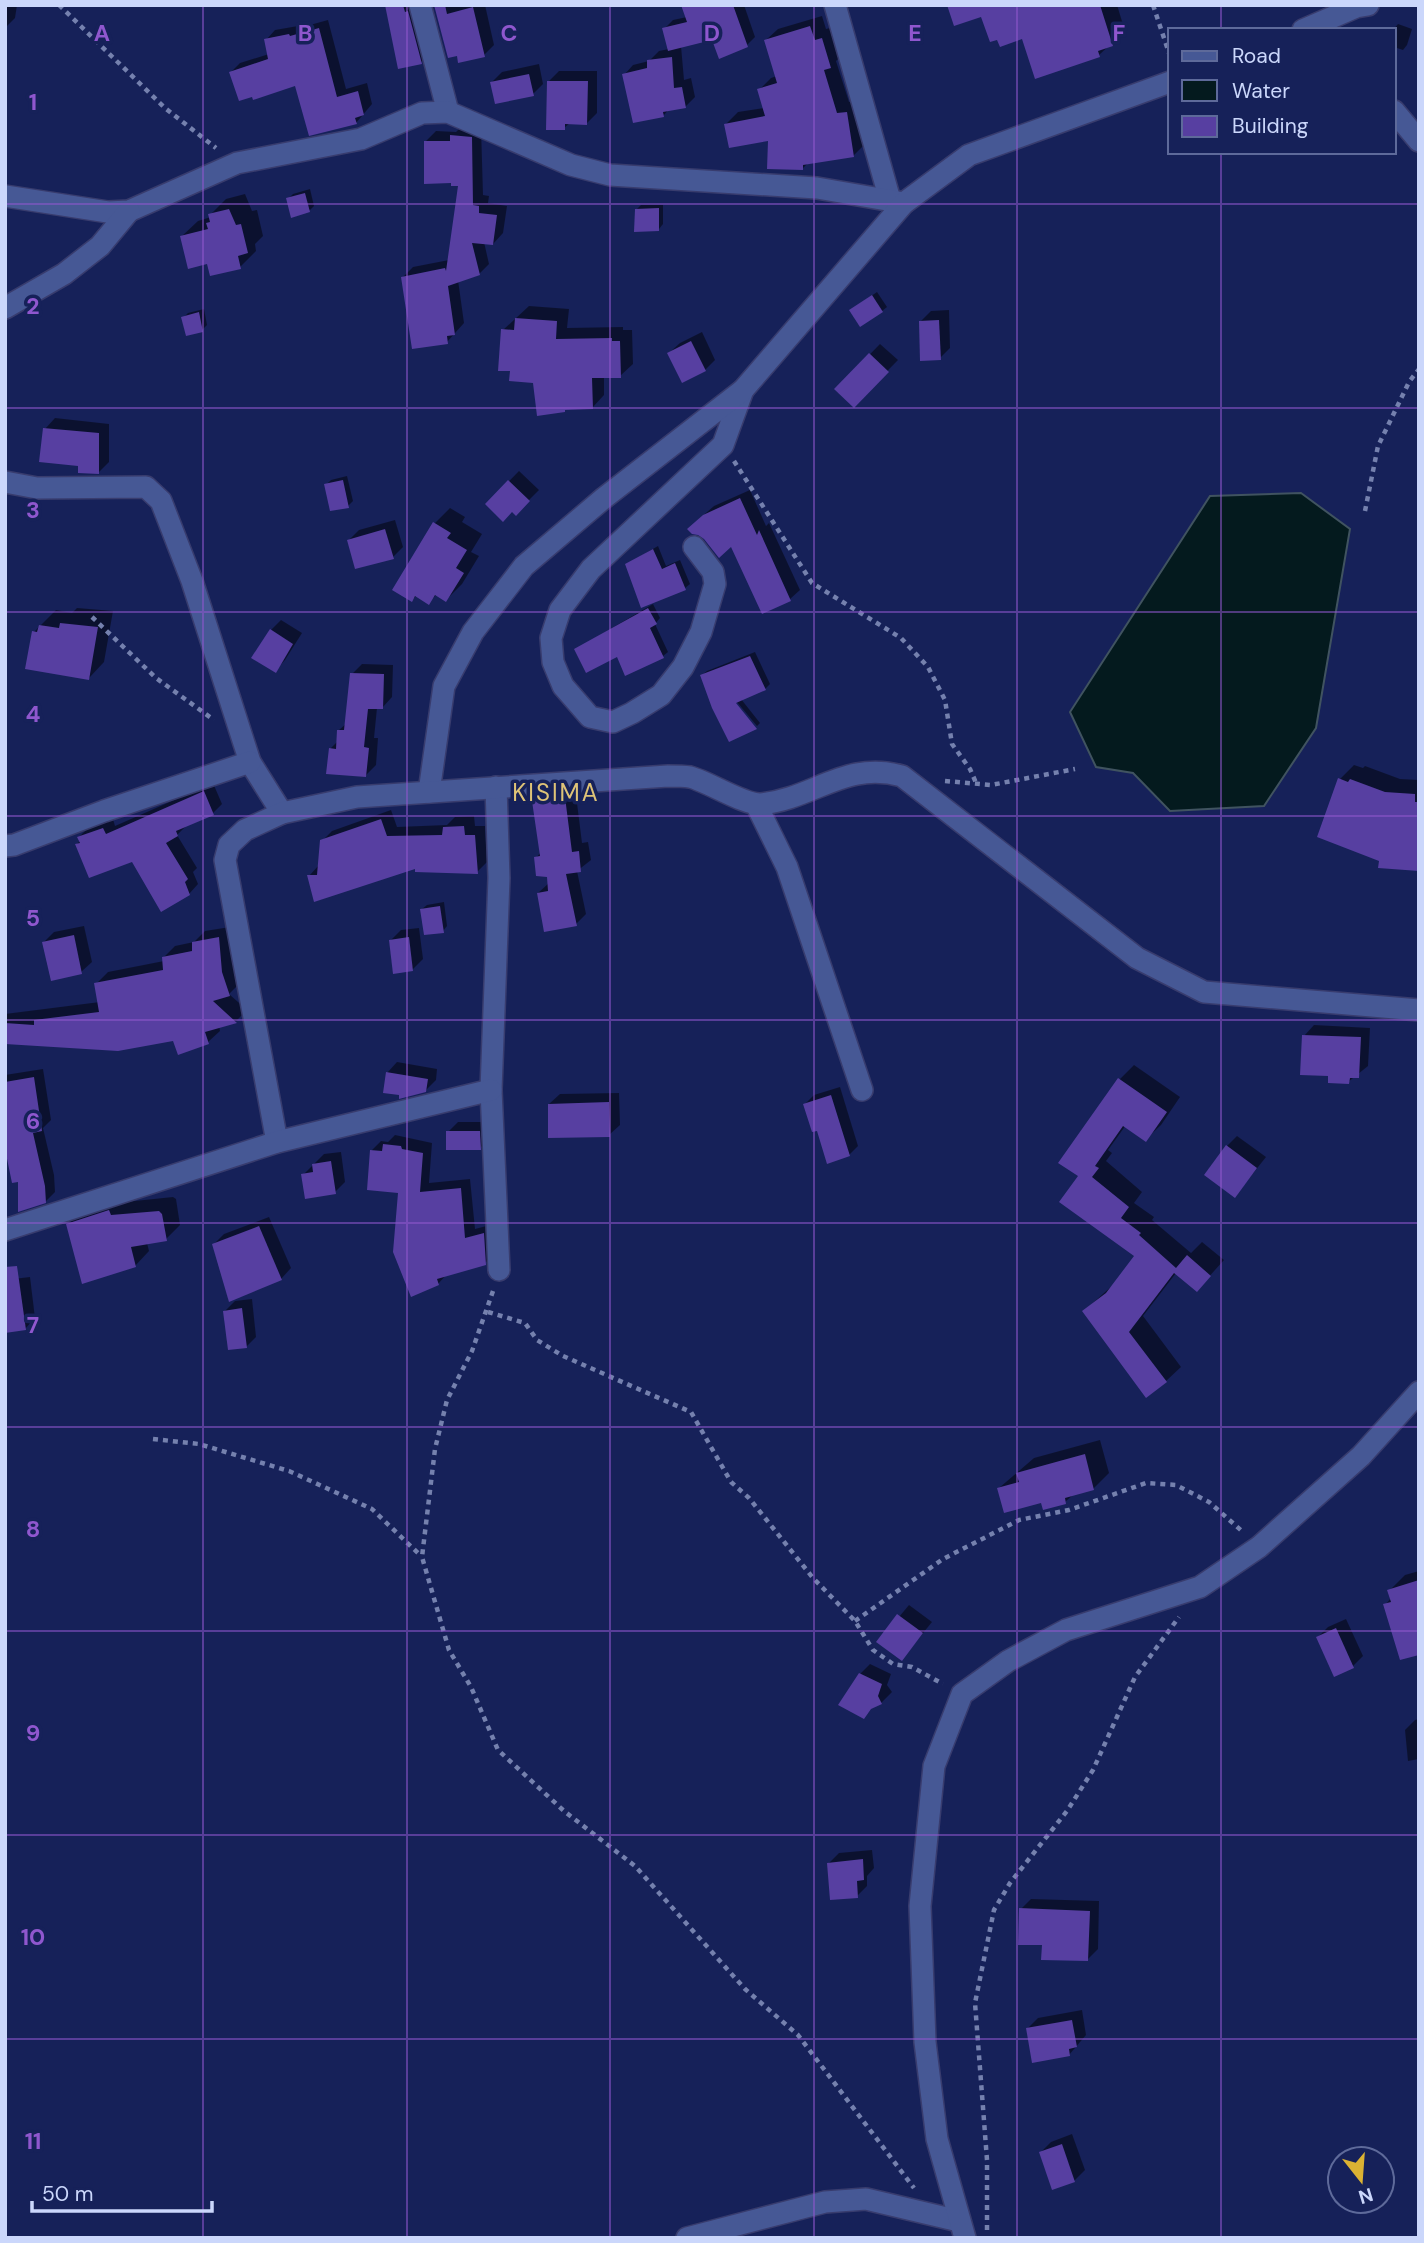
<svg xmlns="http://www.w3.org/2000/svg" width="1424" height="2243" viewBox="0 0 1424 2243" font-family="'DM Sans',sans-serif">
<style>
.water{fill:#041a1e;stroke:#405360;stroke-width:2}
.shadow{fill:#0007}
.building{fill:#573fa1}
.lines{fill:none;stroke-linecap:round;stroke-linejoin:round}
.street-casing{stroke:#383c6e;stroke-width:24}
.path{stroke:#7581ae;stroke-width:4.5;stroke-dasharray:5 5;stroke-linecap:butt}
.street{stroke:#465895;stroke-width:21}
.grid{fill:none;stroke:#8f57ce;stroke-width:2;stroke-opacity:0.55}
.labels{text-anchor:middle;stroke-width:7;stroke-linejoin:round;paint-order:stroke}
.quarter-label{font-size:24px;letter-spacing:2px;fill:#dec377;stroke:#162159}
.grid-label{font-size:23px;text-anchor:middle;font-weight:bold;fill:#8f57ce;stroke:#162159;stroke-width:7;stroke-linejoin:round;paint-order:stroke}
</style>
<rect width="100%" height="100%" fill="#162159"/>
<polygon class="water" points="1301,493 1350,529 1316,728 1264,806 1170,811 1133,773 1096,767 1070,712 1210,496"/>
<g class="shadow">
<polygon points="5,5 17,5 15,18 5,28"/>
<polygon points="387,5 409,5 410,8 412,8 426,58 421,62"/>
<polygon points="436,5 485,5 494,45 484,55"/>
<polygon points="683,5 744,5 755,37 747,45 713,38 681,46 684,80 691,78 695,97 685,107 669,109 664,115 624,75 633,65 649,61 659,51 669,49 664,29 673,20 687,17"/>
<polygon points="992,5 1117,5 1125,31 1099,55 1023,37"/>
<polygon points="822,16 826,29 834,27 842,55 836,61 849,102 858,101 865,144 853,156 808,163 802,169 770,138 726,124 738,112 764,108 759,90 771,78 777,76 766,40 778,29"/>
<polygon points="328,20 346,89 367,83 372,104 356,123 297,84 231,72 240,63 269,54 266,40 275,30 298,26 299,28"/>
<polygon points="1398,24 1412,29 1407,45 1403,50 1394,47 1393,30"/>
<polygon points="539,64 543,84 533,94 492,82 502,72"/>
<polygon points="559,71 597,71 597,113 587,123 570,123 564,128 549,81"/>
<polygon points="462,126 481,127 483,195 489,196 488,203 507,206 503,233 493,244 484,242 489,264 479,274 458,280 464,323 447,342 403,277 413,267 449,260 460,184 425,142 436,131 456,132"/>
<polygon points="310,189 314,206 310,210 288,199 293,194"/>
<polygon points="245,194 252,211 257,210 263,236 255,244 256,251 240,267 182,236 198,221 211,217 210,215 226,199"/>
<polygon points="641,205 663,205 663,224 659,229 636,210"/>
<polygon points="877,292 887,307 882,311 851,310"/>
<polygon points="529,306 569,309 567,328 623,327 623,330 632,330 633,364 620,376 604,377 604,395 592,408 512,369 503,330"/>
<polygon points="204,309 207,325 202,330 183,318 188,313"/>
<polygon points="949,310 950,348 940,358 921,321 931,311"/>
<polygon points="702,332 715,360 705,370 669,353 680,343"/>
<polygon points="880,344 898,360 854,405 836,389"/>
<polygon points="55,418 109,424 109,462 99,472 45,429"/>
<polygon points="519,471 539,490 516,513 512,510 487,504"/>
<polygon points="347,476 353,501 348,506 326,485 331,480"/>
<polygon points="750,490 766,526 769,523 800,590 790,599 763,612 732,544 699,519 714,506"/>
<polygon points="450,508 465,517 462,522 482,534 471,552 479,556 462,584 446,600 437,594 429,602 417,595 412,600 435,523"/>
<polygon points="395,520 403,547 393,557 349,540 359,530"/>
<polygon points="658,546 666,566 680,560 690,584 685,588 627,564"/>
<polygon points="653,604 660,618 655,624 668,652 663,656 576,649"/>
<polygon points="77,608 113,611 104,662 89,678 34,632 56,610 72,613"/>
<polygon points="281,620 302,633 285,660 275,671 271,630"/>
<polygon points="755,652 770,684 765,689 741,699 760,723 757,726 732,696 702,675 707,671"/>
<polygon points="362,664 393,665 392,697 382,708 377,708 374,738 378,738 376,765 366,775 330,749 338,741 339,730 347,723 352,674"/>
<polygon points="1354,765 1363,768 1365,766 1400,779 1419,780 1419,869 1381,860 1340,779"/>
<polygon points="213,783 222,804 213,813 187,825 177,835 197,868 193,872 198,884 189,894 132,860 77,844 80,841 79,837 88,828 113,819 115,826"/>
<polygon points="575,787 582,843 588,842 591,860 577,871 586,914 576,924 538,893 549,883 549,875 536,858 541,852 534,801 544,791"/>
<polygon points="391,810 397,827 447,825 455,817 474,816 475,826 485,826 487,862 477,872 416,867 315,899 309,876 319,865 322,841 332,831"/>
<polygon points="444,902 447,926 443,931 422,909 427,905"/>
<polygon points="84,926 92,962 81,972 44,942 54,932"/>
<polygon points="230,927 233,960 241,982 229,994 247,1010 236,1021 219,1026 220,1031 208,1042 174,1039 5,1042 5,1014 100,1002 96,984 108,972 164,961 164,957 175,946 194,942 205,931"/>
<polygon points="419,928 423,959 412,970 391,940 401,930"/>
<polygon points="1314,1025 1370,1028 1368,1066 1348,1082 1330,1075 1304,1036"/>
<polygon points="397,1062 437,1069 436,1080 425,1091 387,1073"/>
<polygon points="1134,1065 1180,1097 1161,1125 1146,1139 1126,1125 1108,1150 1112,1153 1106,1161 1142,1192 1134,1203 1154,1217 1152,1220 1191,1253 1202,1242 1224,1260 1197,1290 1176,1273 1143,1316 1181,1367 1166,1381 1084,1311 1114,1284 1137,1256 1081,1176 1119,1080"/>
<polygon points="43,1069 51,1120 43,1128 54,1175 55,1192 45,1202 20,1180 5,1136 5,1075"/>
<polygon points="840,1087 858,1146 849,1155 818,1129 805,1104 814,1095"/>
<polygon points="619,1093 620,1125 609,1135 549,1104 560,1094"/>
<polygon points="458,1122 489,1122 489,1139 480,1148 448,1132"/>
<polygon points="395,1135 432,1143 429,1183 470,1179 475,1229 494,1224 495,1253 485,1263 447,1274 438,1284 400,1192 371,1151 381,1141 388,1142"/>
<polygon points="1237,1136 1266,1157 1235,1196 1227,1146"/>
<polygon points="341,1152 345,1182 335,1192 303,1175 324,1154"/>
<polygon points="173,1197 176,1199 180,1225 166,1239 147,1243 149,1251 135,1266 68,1224 83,1210 125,1202"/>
<polygon points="269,1217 291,1268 281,1279 214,1244 224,1234"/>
<polygon points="30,1277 35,1318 25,1329 5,1280"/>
<polygon points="252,1299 256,1337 246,1347 224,1312 235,1301"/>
<polygon points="1100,1440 1109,1473 1093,1489 1074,1494 1065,1502 999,1488 1034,1458"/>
<polygon points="1419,1571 1419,1653 1385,1605 1391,1598 1389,1591 1405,1575"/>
<polygon points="909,1605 932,1622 902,1659 879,1641"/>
<polygon points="1346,1619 1363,1656 1353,1666 1318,1637 1328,1627"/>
<polygon points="870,1664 891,1674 887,1685 892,1692 881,1703 874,1706 860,1674"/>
<polygon points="1419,1719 1419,1759 1408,1761 1405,1730 1415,1720"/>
<polygon points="872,1850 874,1868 867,1876 867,1886 857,1896 829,1863 839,1853"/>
<polygon points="1031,1899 1099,1901 1098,1949 1087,1960 1044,1944 1021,1909"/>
<polygon points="1082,2010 1086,2035 1069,2055 1028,2028 1038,2018"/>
<polygon points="1072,2134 1085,2170 1074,2181 1041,2152 1051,2142"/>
</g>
<g class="building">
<polygon points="385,5 403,5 405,12 408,11 422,64 398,69"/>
<polygon points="434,5 445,5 447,14 473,7 485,57 458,63 457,56 448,58"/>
<polygon points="681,5 733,5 748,47 719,59 712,40 668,51 662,28 687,22"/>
<polygon points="947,5 1100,5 1113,46 1098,51 1100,57 1035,79 1022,39 1000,47 997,40 990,42 981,17 954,26"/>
<polygon points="810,26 815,40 822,38 831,68 824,70 837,113 847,112 854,157 803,165 803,170 767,169 768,141 729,148 724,124 765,116 757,89 777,83 764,40"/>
<polygon points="319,28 337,97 358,91 364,115 355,118 357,124 309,136 295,86 253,100 252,97 239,101 229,72 268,59 264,39 289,34 290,36"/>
<polygon points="672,57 674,88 682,87 686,108 663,112 664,117 633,123 622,74 647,68 647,60"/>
<polygon points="529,74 534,96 495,104 490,82"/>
<polygon points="547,81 588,81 587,125 565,124 565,130 546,130"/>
<polygon points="450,135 472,137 473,205 479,206 479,213 497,215 493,245 472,243 480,275 448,286 455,335 447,336 448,344 412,349 401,277 445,268 446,271 458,186 451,186 451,183 424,184 424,141 450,141"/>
<polygon points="305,193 310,212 291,218 286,198"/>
<polygon points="659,208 659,231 634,232 635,209"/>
<polygon points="229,209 236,225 241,224 248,253 238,256 241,269 210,276 207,264 188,269 180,236 208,229 206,223 210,222 208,214"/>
<polygon points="872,295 883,312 860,327 849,310"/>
<polygon points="199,312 203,332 186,336 181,317"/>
<polygon points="515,318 557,321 556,339 612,338 612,341 620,341 621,378 592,378 593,409 565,410 565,412 537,416 533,383 509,381 510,371 498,371 501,329 514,330"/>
<polygon points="939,320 941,360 920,361 919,321"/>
<polygon points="691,341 706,371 682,383 667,353"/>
<polygon points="869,353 889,372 854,408 834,389"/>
<polygon points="43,428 99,433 99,474 78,473 78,466 39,462"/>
<polygon points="343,480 349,508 330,511 324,484"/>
<polygon points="508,480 530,501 516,516 512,512 503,522 485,504"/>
<polygon points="740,498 757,535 759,530 791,601 762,614 731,547 719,558 704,539 698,535 692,534 687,529 703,515"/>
<polygon points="433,522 451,533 447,538 467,550 456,568 464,573 446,602 435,595 429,605 415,596 412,602 392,590"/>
<polygon points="385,529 394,559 355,569 347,540"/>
<polygon points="653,549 662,569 675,563 686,590 641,608 625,564"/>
<polygon points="648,608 657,624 650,628 664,658 625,676 617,657 586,673 574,649"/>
<polygon points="60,623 98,627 89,680 25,669 32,631 37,632 39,625 59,628"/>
<polygon points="270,629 293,644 276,673 251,658"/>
<polygon points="750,656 766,690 736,703 757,729 729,742 712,708 700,675"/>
<polygon points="350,673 384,674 383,709 368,709 364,747 369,748 366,777 326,774 329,748 336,749 337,730 344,730"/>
<polygon points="1338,778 1348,782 1350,779 1385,792 1415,794 1415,802 1419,802 1419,871 1378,868 1379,861 1317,837"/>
<polygon points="204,791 214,815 176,831 178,836 166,843 188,879 185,882 190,895 161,912 132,862 89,878 75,844 80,843 77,837 103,828 106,834"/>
<polygon points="565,797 572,852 579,851 581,872 566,874 577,926 544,932 537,893 548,891 547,877 536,876 534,857 540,856 532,801"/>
<polygon points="381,819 387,836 442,835 443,827 464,826 465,835 475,835 478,874 415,872 415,869 314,902 307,875 317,875 320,840"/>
<polygon points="440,906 444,933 424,935 420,909"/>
<polygon points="74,935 82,974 51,981 42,942"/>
<polygon points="219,937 222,972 230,996 213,1001 237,1023 205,1032 209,1044 178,1055 173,1041 118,1051 5,1044 5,1023 34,1025 34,1020 99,1012 94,983 163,970 162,957 192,951 192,942"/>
<polygon points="409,937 413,971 393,974 389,940"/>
<polygon points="1302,1035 1361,1037 1359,1078 1350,1078 1349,1084 1328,1083 1328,1076 1300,1075"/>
<polygon points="386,1072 428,1079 426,1092 399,1099 399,1095 383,1093"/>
<polygon points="34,1077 42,1131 33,1133 45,1186 46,1203 18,1212 18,1182 12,1183 5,1149 5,1082"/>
<polygon points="1118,1078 1167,1112 1146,1142 1123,1126 1095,1166 1099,1168 1092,1177 1129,1207 1121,1218 1141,1233 1139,1235 1176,1268 1187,1255 1211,1276 1197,1292 1174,1273 1129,1332 1167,1382 1146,1398 1082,1311 1106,1293 1134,1256 1059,1202 1078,1176 1058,1163"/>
<polygon points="831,1095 850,1156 827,1164 817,1131 812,1132 803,1104"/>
<polygon points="609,1102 610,1137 548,1138 548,1104"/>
<polygon points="446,1131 480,1131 481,1150 446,1150"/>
<polygon points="383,1144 401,1146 402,1149 423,1153 420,1192 461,1188 465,1238 484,1233 486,1265 437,1279 439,1285 411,1297 393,1252 398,1193 367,1190 370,1150 382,1151"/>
<polygon points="1226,1145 1257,1168 1235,1198 1204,1175"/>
<polygon points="331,1161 336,1194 305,1199 301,1174 313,1172 312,1164"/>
<polygon points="109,1210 111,1215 159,1211 162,1214 167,1241 131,1247 136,1267 82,1284 66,1224"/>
<polygon points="259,1226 282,1280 229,1302 212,1244"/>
<polygon points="17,1266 26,1330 5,1333 5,1267"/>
<polygon points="242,1308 247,1348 228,1350 223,1311"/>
<polygon points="1085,1454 1094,1490 1065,1498 1066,1504 1043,1510 1041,1503 1004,1513 997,1488 1019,1482 1016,1473"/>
<polygon points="1419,1580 1419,1655 1400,1660 1383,1604 1391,1602 1387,1590"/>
<polygon points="897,1614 923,1633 902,1661 876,1642"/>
<polygon points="1336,1628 1354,1668 1334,1677 1316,1637"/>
<polygon points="859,1673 882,1684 878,1696 882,1704 871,1709 864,1719 838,1705"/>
<polygon points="863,1859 864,1880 857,1881 858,1898 830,1900 827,1863"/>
<polygon points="1019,1908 1090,1911 1088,1961 1041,1960 1042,1945 1018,1945"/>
<polygon points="1072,2020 1077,2047 1069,2049 1070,2056 1032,2063 1026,2028"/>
<polygon points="1062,2144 1075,2182 1052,2190 1039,2152"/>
</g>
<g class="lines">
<g class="street-casing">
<g id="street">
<polyline points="420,5 448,112"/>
<polyline points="835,5 890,200"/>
<polyline points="1303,30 1356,7 1368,5"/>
<polyline points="1394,111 1419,141"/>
<polyline points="5,196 108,212 129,211 237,163 361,139 422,113 448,112 571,165 610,175 817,188 904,203"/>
<polyline points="5,308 64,274 100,246 129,211"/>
<polyline points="5,482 37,488 146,487 161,501 192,581 250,762 282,813"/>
<polyline points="694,547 713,572 715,584 701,632 683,667 661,695 632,713 613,722 590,717 563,686 553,662 551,638 560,610 591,569 723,445 743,390"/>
<polyline points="496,787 499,878 491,1090 499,1270"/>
<polyline points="429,792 444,686 473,632 524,566 604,498 743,390 904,203 969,155 1170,82"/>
<polyline points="756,804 787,867 862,1090"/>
<polyline points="5,846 14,845 104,811 250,762"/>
<path d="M 277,1142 L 225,860 L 229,845 L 245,830 L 282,813 L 357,797 L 668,776 C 675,776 683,776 690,777 C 709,782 744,805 761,804 C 813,799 846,760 902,776 L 1137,958 L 1204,992 L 1419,1010"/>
<polyline points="5,1230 277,1142 491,1090"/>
<polyline points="687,2238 825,2202 866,2199 959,2221"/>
<polyline points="965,2238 937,2139 925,2042 920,1906 934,1766 962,1694 1008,1661 1066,1630 1200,1587 1259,1547 1361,1456 1419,1392"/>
</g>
</g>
<g class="path">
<polyline points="59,5 165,108 216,148"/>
<polyline points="1153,5 1170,56"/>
<polyline points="734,461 812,583 901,638 928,667 945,700 952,744 970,769 977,785"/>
<polyline points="1365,511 1378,446 1409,382 1419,369"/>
<polyline points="92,617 156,678 214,720"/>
<polyline points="945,781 991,785 1075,769"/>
<polyline points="493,1291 472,1351 447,1400 435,1449 422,1557 449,1650 471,1687 498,1750 564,1811 635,1866 745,1989 798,2035 914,2188"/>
<polyline points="488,1312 525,1323 537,1340 563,1356 691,1412 731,1482 749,1498 813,1578 855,1621 873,1650 893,1664 912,1667 943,1684"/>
<polyline points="153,1439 199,1444 289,1471 372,1509 421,1556"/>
<polyline points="855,1621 943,1559 1019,1520 1069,1510 1146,1483 1176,1485 1209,1502 1243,1532"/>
<polyline points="987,2230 987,2160 975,2003 994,1910 1010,1883 1067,1811 1093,1770 1135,1677 1179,1617"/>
</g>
<use href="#street" class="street"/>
</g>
<path class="grid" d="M 203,5 L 203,2238M 407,5 L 407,2238M 610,5 L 610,2238M 814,5 L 814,2238M 1017,5 L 1017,2238M 1221,5 L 1221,30M 1221,152 L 1221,2238M 5,204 L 1419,204M 5,408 L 1419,408M 5,612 L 1419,612M 5,816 L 1419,816M 5,1020 L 1419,1020M 5,1223 L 1419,1223M 5,1427 L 1419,1427M 5,1631 L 1419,1631M 5,1835 L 1419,1835M 5,2039 L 1419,2039"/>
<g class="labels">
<g class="quarter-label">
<text x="556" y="801">KISIMA</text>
</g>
</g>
<g class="grid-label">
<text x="102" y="41">A</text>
<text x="305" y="41">B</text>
<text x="509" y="41">C</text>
<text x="712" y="41">D</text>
<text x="915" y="41">E</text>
<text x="1119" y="41">F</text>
<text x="33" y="110">1</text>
<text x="33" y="314">2</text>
<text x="33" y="518">3</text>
<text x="33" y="722">4</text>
<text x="33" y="926">5</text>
<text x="33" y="1129">6</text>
<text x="33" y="1333">7</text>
<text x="33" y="1537">8</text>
<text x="33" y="1741">9</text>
<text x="33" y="1945">10</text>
<text x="33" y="2149">11</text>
</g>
<rect width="1424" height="2243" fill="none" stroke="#cbd7fb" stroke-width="14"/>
<rect x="1168" y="28" width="228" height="126" fill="#162159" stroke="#5e6a9a" stroke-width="2"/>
<rect x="1182" y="51" width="35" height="10" fill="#465895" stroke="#5e6a9a" stroke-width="2"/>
<text x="1232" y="63" font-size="21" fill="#cbd7fb">Road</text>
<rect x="1182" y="80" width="35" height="21" fill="#041a1e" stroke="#5e6a9a" stroke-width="2"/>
<text x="1232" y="98" font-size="21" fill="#cbd7fb">Water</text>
<rect x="1182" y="116" width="35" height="21" fill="#573fa1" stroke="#5e6a9a" stroke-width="2"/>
<text x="1232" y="133" font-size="21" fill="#cbd7fb">Building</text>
<g transform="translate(1361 2180) rotate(163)"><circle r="33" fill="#162159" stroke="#5e6a9a" stroke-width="2"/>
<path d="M0-5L12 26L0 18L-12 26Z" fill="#dbb233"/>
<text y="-10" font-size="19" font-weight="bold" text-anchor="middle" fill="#cbd7fb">N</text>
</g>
<path d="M32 2201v10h180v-10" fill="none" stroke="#cbd7fb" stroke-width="3.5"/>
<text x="42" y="2201" font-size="21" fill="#cbd7fb" stroke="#162159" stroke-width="5" paint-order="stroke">50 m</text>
</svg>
